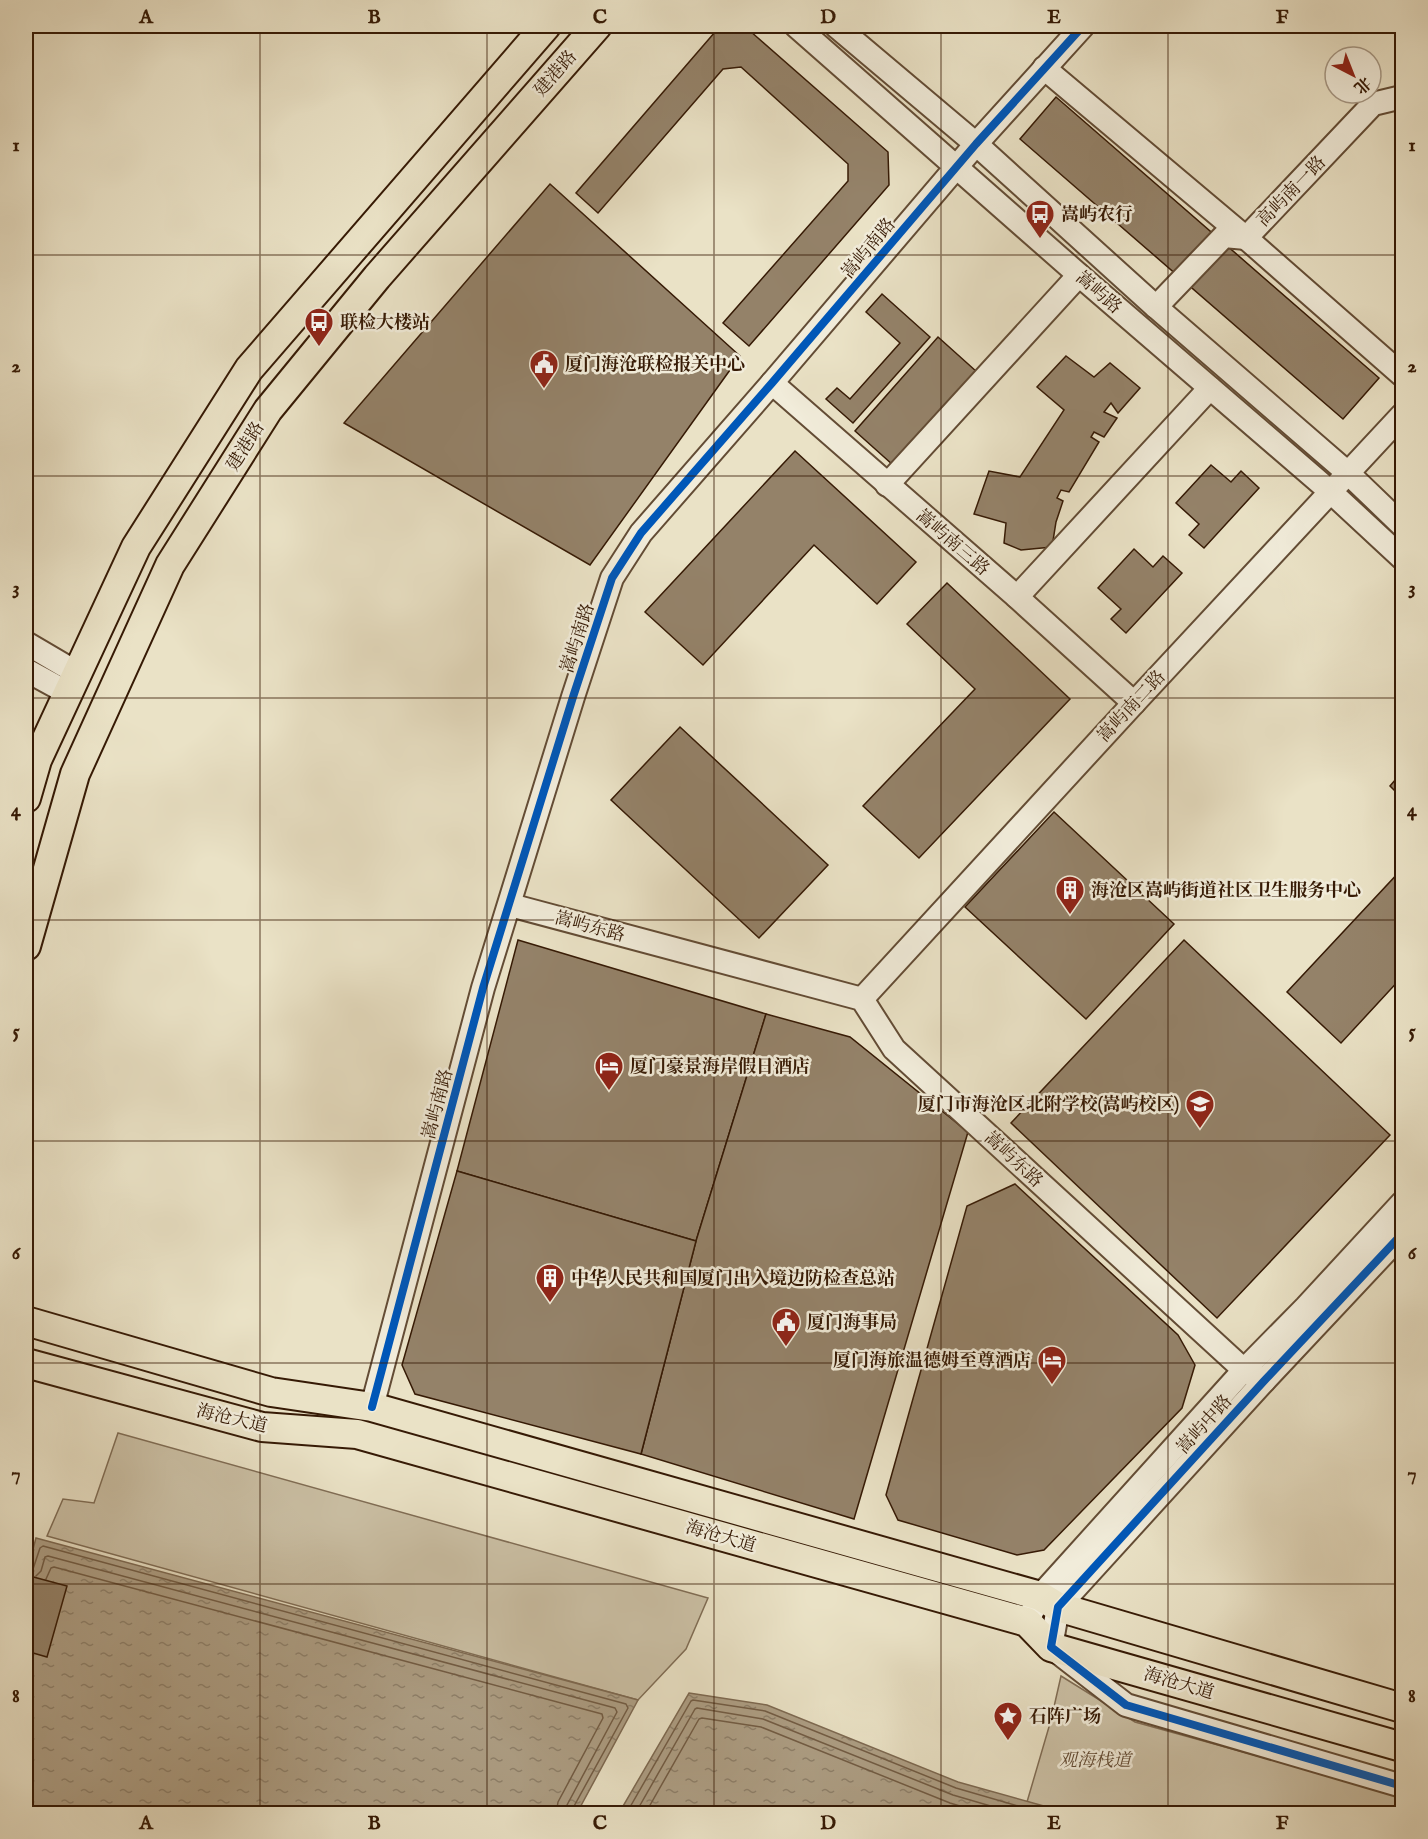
<svg xmlns="http://www.w3.org/2000/svg" width="1428" height="1839" viewBox="0 0 1428 1839" font-family="'IM FELL English','Noto Serif SC',serif">
<style>
.green{fill:#cbc0a5;stroke:#806d55;stroke-width:1.5}
.water{fill:url(#water-ripples);stroke:#7d6951;stroke-width:1.5}
.lines{fill:none;stroke-linecap:round;stroke-linejoin:round}
.shore{stroke:#725c44;stroke-width:1.5}
.building{fill:#948269;stroke:#361a05;stroke-width:1.5}
.minor-casing{stroke:#634c35;stroke-width:26}
.major-casing{stroke:#361a05;stroke-width:32}
.minor{stroke:#f1ecda;stroke-width:22}
.major{stroke:#eae2c6;stroke-width:28}
.cycleway-casing{stroke:#f1ecda;stroke-width:11}
.cycleway{stroke:#0057b8;stroke-width:8}
.grid{fill:none;stroke:#361a05;stroke-width:1.5;stroke-opacity:0.55}
.labels{text-anchor:middle;stroke-width:5;stroke-linejoin:round;paint-order:stroke}
.street-label{font-size:18px;fill:#361a05;stroke:#f1ecda}
.poi-label{font-size:18px;font-weight:bold;fill:#361a05;stroke:#f1ecda;text-anchor:start}
.park-label{font-size:18px;font-style:italic;fill:#634c35;stroke:#f1ecda}
.neatline{fill:none;stroke:#361a05;stroke-width:2}
.grid-label{font-size:20px;text-anchor:middle;font-weight:bold;fill:#361a05}
</style>
<defs>
<pattern id="water-ripples" width="26" height="14" patternUnits="userSpaceOnUse" patternTransform="scale(1.5)"><rect width="26" height="14" fill="#ad9e84"/><path d="M2 4q2-2 4 0t4 0M15 11q2-2 4 0t4 0" fill="none" stroke="#8e806a"/></pattern>
</defs>
<rect width="100%" height="100%" fill="#eae2c6"/>
<filter id="stains"><feTurbulence type="fractalNoise" baseFrequency=".00333" numOctaves="4"/><feColorMatrix values="0 0 0 0 .2 0 0 0 0 .09 0 0 0 0 .02 0 0 0 .5 -.17"/></filter>
<radialGradient id="worn" r=".72"><stop offset=".6" stop-color="#630" stop-opacity="0"/><stop offset="1" stop-color="#630" stop-opacity=".3"/></radialGradient>
<g class="green">
<polygon points="118,1433 708,1598 686,1649 638,1700 47,1536 63,1499 94,1503"/>
<polygon points="1061,1676 1135,1722 1402,1796 1402,1813 1069,1814 1027,1802 1051,1720"/>
</g>
<g class="water">
<polygon points="36,1538 638,1700 577,1813 26,1813 26,1575"/>
<polygon points="689,1693 767,1705 958,1782 1069,1813 619,1813"/>
</g>
<g class="lines">
<g class="shore">
<polyline points="26,1572 33,1569 40,1548 43,1546 626,1704 628,1708 573,1808 572,1814"/>
<polyline points="36,1576 41,1571 45,1557 48,1556 615,1708 617,1712 567,1805 565,1814"/>
<polyline points="46,1579 51,1568 54,1567 602,1714 603,1718 558,1802 556,1814"/>
<polyline points="626,1814 691,1701 693,1700 765,1711 956,1788 1046,1814"/>
<polyline points="635,1814 695,1709 697,1708 763,1719 953,1795 1018,1814"/>
<polyline points="645,1814 699,1719 702,1718 761,1727 950,1803 986,1814"/>
</g>
</g>
<g class="building">
<polygon points="750,31 888,152 889,185 749,346 723,323 848,181 848,164 741,67 723,69 598,213 576,193 715,32"/>
<polygon points="1056,97 1379,378 1343,419 1020,139"/>
<polygon points="550,184 740,356 590,565 344,423"/>
<polygon points="882,294 930,337 853,423 826,399 837,388 850,399 900,343 866,312"/>
<polygon points="938,337 977,372 893,465 855,431"/>
<polygon points="1066,356 1094,377 1110,363 1140,388 1118,413 1111,403 1104,412 1117,418 1104,437 1094,432 1091,437 1099,442 1069,492 1061,490 1057,498 1063,501 1056,522 1052,547 1021,550 1004,543 1006,523 974,514 989,471 1020,477 1064,410 1037,387"/>
<polygon points="795,451 916,562 877,604 814,545 703,665 645,612"/>
<polygon points="1211,465 1231,482 1241,471 1259,488 1204,548 1189,535 1199,524 1176,503"/>
<polygon points="1134,549 1153,567 1163,556 1182,573 1126,633 1111,619 1121,609 1098,588"/>
<polygon points="947,583 1070,699 919,858 863,806 975,689 907,624"/>
<polygon points="680,727 828,865 759,938 611,800"/>
<polygon points="1402,772 1402,798 1390,786"/>
<polygon points="1054,812 1174,924 1086,1019 965,907"/>
<polygon points="1402,869 1402,977 1341,1043 1287,992"/>
<polygon points="518,940 766,1014 696,1241 457,1171"/>
<polygon points="1184,940 1390,1135 1217,1318 1011,1123"/>
<polygon points="766,1014 850,1037 968,1132 854,1519 641,1454 696,1241"/>
<polygon points="457,1171 696,1241 641,1454 415,1394 402,1365"/>
<polygon points="1015,1184 1178,1335 1195,1365 1182,1408 1044,1550 1017,1555 898,1520 886,1495 967,1206"/>
<polygon points="26,1575 67,1586 47,1657 26,1651"/>
</g>
<g class="lines">
<g class="minor-casing">
<g id="minor">
<polyline points="796,26 1079,275 1332,493 1402,558"/>
<polyline points="836,26 976,144 1156,307 1349,474 1402,525"/>
<polyline points="1044,68 1246,238 1402,375"/>
<polyline points="1156,307 1224,236 1246,238 1373,104 1402,97"/>
<polyline points="772,383 1017,597 1134,703"/>
<polyline points="887,485 1079,275"/>
<polyline points="1017,597 1210,388"/>
<polyline points="26,643 77,673"/>
<polyline points="26,670 68,693"/>
<polyline points="510,905 862,999 894,1049 1244,1370 1264,1381"/>
<polyline points="862,999 1134,703 1402,415"/>
<polyline points="1402,1234 1264,1381 1058,1607 1051,1647 1126,1705 1402,1786"/>
<polyline points="372,1407 483,988 573,697 612,578 641,533 772,383 976,144 1083,26"/>
<polyline points="1027,1622 1040,1596 1244,1370 1306,1307 1402,1203"/>
</g>
</g>
<g class="major-casing">
<g id="major">
<polyline points="26,798 37,760 136,547 249,369 546,26"/>
<polyline points="26,946 75,774 170,565 268,410 377,277 597,26"/>
<polyline points="26,1321 271,1392 372,1407 1040,1596 1058,1607 1402,1708"/>
<polyline points="26,1363 262,1427 357,1434 1027,1622 1051,1647 1402,1747"/>
</g>
</g>
<use href="#minor" class="minor"/>
<use href="#major" class="major"/>
<g class="cycleway-casing">
<g id="cycleway">
<polyline points="1402,1234 1264,1381 1058,1607 1051,1647 1126,1705 1402,1786"/>
<polyline points="372,1407 483,988 573,697 612,578 641,533 772,383 976,144 1083,26"/>
</g>
</g>
<use href="#cycleway" class="cycleway"/>
</g>
<path class="grid" d="M 260,26 L 260,1814M 487,26 L 487,1814M 714,26 L 714,1814M 941,26 L 941,1814M 1168,26 L 1168,1814M 26,255 L 1402,255M 26,476 L 1402,476M 26,698 L 1402,698M 26,920 L 1402,920M 26,1141 L 1402,1141M 26,1363 L 1402,1363M 26,1584 L 1402,1584"/>
<defs>
<g id="bus-pin" transform="scale(1.5)"><path d="M0 17L-7.5 6A9.5 9.5 0 1 1 7.5 6Z" fill="#8f2418" stroke="#f1ecda"/><path d="M-5-6H5V4H4V6H2V4H-2V6H-4V4H-5ZM-3.5-4V0h7V-4ZM-3.5 1.2v1.5H-2V1.2ZM2 1.2v1.5H3.5V1.2Z" fill="#fff"/></g>
<g id="civic-pin" transform="scale(1.5)"><path d="M0 17L-7.5 6A9.5 9.5 0 1 1 7.5 6Z" fill="#8f2418" stroke="#f1ecda"/><path d="M-.6-6.5H3V-4.5H.6V-3L4-1V1h2V6H-6V1h2V-1L-.6-3ZM-1.2 2.5V6h2.4V2.5Z" fill="#fff"/></g>
<g id="building-pin" transform="scale(1.5)"><path d="M0 17L-7.5 6A9.5 9.5 0 1 1 7.5 6Z" fill="#8f2418" stroke="#f1ecda"/><path d="M-4-6H4V6H1V3H-1V6H-4ZM-2.5-4.3h1.7v1.8h-1.7ZM.8-4.3h1.7v1.8H.8ZM-2.5-1h1.7V.8h-1.7ZM.8-1h1.7V.8H.8Z" fill="#fff"/></g>
<g id="hotel-pin" transform="scale(1.5)"><path d="M0 17L-7.5 6A9.5 9.5 0 1 1 7.5 6Z" fill="#8f2418" stroke="#f1ecda"/><path d="M-6-4.5h1.5V1H6V5H4.5V3h-9V5H-6ZM-4 0a1.8 1.8 0 1 1 3.6 0ZM.5 0V-2.5h3Q6-2.5 6 0Z" fill="#fff"/></g>
<g id="school-pin" transform="scale(1.5)"><path d="M0 17L-7.5 6A9.5 9.5 0 1 1 7.5 6Z" fill="#8f2418" stroke="#f1ecda"/><path d="M0-5L7-2L0 1L-7-2ZM-4 1L0 2.5L4 1V4Q0 6-4 4Z" fill="#fff"/></g>
<g id="sight-pin" transform="scale(1.5)"><path d="M0 17L-7.5 6A9.5 9.5 0 1 1 7.5 6Z" fill="#8f2418" stroke="#f1ecda"/><path d="M0-6L1.8-2.2L6-1.7L2.9 1.2L3.7 5.4L0 3.3L-3.7 5.4L-2.9 1.2L-6-1.7L-1.8-2.2Z" fill="#fff"/></g>
</defs>
<g fill-rule="evenodd">
<use href="#bus-pin" x="1040" y="214"/>
<use href="#bus-pin" x="319" y="322"/>
<use href="#civic-pin" x="544" y="364"/>
<use href="#building-pin" x="1070" y="890"/>
<use href="#hotel-pin" x="609" y="1066"/>
<use href="#school-pin" x="1200" y="1104"/>
<use href="#building-pin" x="550" y="1278"/>
<use href="#civic-pin" x="786" y="1322"/>
<use href="#hotel-pin" x="1052" y="1360"/>
<use href="#sight-pin" x="1008" y="1716"/>
</g>
<g class="labels">
<g class="street-label">
<text transform="translate(555 73) rotate(-49)" y="6">建港路</text>
<text transform="translate(1291 191) rotate(-46)" y="6">高屿南一路</text>
<text transform="translate(868 248) rotate(-50)" y="6">嵩屿南路</text>
<text transform="translate(1099 292) rotate(41)" y="6">嵩屿路</text>
<text transform="translate(245 446) rotate(-58)" y="6">建港路</text>
<text transform="translate(953 542) rotate(41)" y="6">嵩屿南三路</text>
<text transform="translate(577 638) rotate(-72)" y="6">嵩屿南路</text>
<text transform="translate(1131 706) rotate(-47)" y="6">嵩屿南二路</text>
<text transform="translate(590 926) rotate(15)" y="6">嵩屿东路</text>
<text transform="translate(437 1104) rotate(-75)" y="6">嵩屿南路</text>
<text transform="translate(1014 1159) rotate(43)" y="6">嵩屿东路</text>
<text transform="translate(232 1418) rotate(13)" y="6">海沧大道</text>
<text transform="translate(1204 1424) rotate(-48)" y="6">嵩屿中路</text>
<text transform="translate(721 1536) rotate(16)" y="6">海沧大道</text>
<text transform="translate(1179 1683) rotate(16)" y="6">海沧大道</text>
</g>
<g class="poi-label">
<text x="1061" y="220">嵩屿农行</text>
<text x="340" y="328">联检大楼站</text>
<text x="565" y="370">厦门海沧联检报关中心</text>
<text x="1091" y="896">海沧区嵩屿街道社区卫生服务中心</text>
<text x="630" y="1072">厦门豪景海岸假日酒店</text>
<text x="1179" y="1110" text-anchor="end">厦门市海沧区北附学校(嵩屿校区)</text>
<text x="571" y="1284">中华人民共和国厦门出入境边防检查总站</text>
<text x="807" y="1328">厦门海事局</text>
<text x="1031" y="1366" text-anchor="end">厦门海旅温德姆至尊酒店</text>
<text x="1029" y="1722">石阵广场</text>
</g>
<g class="park-label">
<text x="1095" y="1766">观海栈道</text>
</g>
</g>
<rect width="1428" height="1839" fill="none" stroke="#eae2c6" stroke-width="66"/>
<g transform="translate(1353 75) rotate(138)"><circle r="28" fill="#f1ecda" stroke="#a69885" stroke-width="1.5"/>
<path d="M0-4.5L10 22L0 15L-10 22Z" fill="#8f2418"/>
<text y="-9" font-size="16" font-weight="bold" text-anchor="middle" fill="#361a05">北</text>
</g>
<rect x="33" y="33" width="1362" height="1773" class="neatline"/>
<g class="grid-label">
<text x="146" y="23">A</text>
<text x="374" y="23">B</text>
<text x="600" y="23">C</text>
<text x="828" y="23">D</text>
<text x="1054" y="23">E</text>
<text x="1282" y="23">F</text>
<text x="16" y="151">1</text>
<text x="1412" y="151">1</text>
<text x="16" y="372">2</text>
<text x="1412" y="372">2</text>
<text x="16" y="594">3</text>
<text x="1412" y="594">3</text>
<text x="16" y="816">4</text>
<text x="1412" y="816">4</text>
<text x="16" y="1037">5</text>
<text x="1412" y="1037">5</text>
<text x="16" y="1259">6</text>
<text x="1412" y="1259">6</text>
<text x="16" y="1480">7</text>
<text x="1412" y="1480">7</text>
<text x="16" y="1702">8</text>
<text x="1412" y="1702">8</text>
<text x="146" y="1829">A</text>
<text x="374" y="1829">B</text>
<text x="600" y="1829">C</text>
<text x="828" y="1829">D</text>
<text x="1054" y="1829">E</text>
<text x="1282" y="1829">F</text>
</g>
<rect width="100%" height="100%" filter="url(#stains)"/>
<rect width="100%" height="100%" fill="url(#worn)"/>
</svg>
